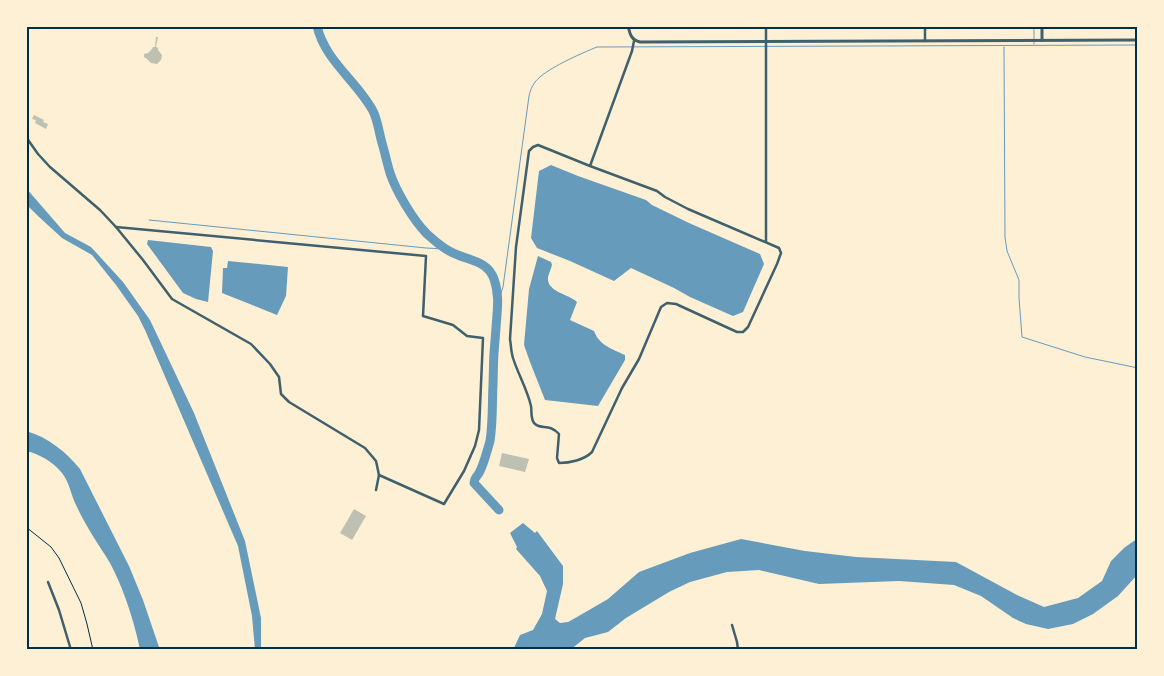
<svg xmlns="http://www.w3.org/2000/svg" width="1164" height="676" viewBox="0 0 1164 676" font-family="'Noto Sans',sans-serif">
<style>
.water{fill:#669bbc}
.lines{fill:none;stroke-linecap:round;stroke-linejoin:round}
.stream{stroke:#669bbc;stroke-width:1}
.river{stroke:#669bbc;stroke-width:9}
.building{fill:#bec0b2}
.path{stroke:#003049;stroke-width:1}
.minor{stroke:#3f606c;stroke-width:2.5}
.tertiary{stroke:#3f606c;stroke-width:3}
.neatline{fill:none;stroke:#003049;stroke-width:2}
</style>
<rect width="100%" height="100%" fill="#fdf0d5"/>
<g class="water">
<polygon points="551,165 578,176 646,200 652,205 689,223 760,254 764,264 743,312 733,316 690,297 674,288 631,268 614,281 570,261 537,248 531,238 539,171"/>
<polygon points="26,188 65,233 91,247 123,282 150,320 194,413 245,541 261,618 261,650 255,650 252,616 238,546 145,330 138,316 116,285 92,255 62,238 38,216 26,204"/>
<polygon points="148,240 211,247 213,251 208,302 196,299 183,293 147,244"/>
<path d="M 538,256 L 551,262 L 552,265 C 551,269 549,273 548,277 C 546,292 569,294 577,302 L 570,320 L 594,331 C 599,345 612,349 625,355 L 625,360 L 598,406 L 545,400 L 530,362 L 524,345 L 529,289 Z"/>
<polygon points="228,261 288,267 286,296 277,315 222,293 223,268 227,268"/>
<path d="M 26,431 C 48,437 66,452 80,469 L 129,566 L 143,600 L 160,650 L 140,650 C 135,623 123,587 110,563 C 99,545 86,527 77,507 C 71,496 70,483 62,473 C 53,462 40,454 26,451 Z"/>
<polygon points="523,523 535,533 537,531 563,566 563,584 555,619 560,623 568,622 577,617 608,599 639,572 690,553 741,539 805,551 856,557 956,562 1017,595 1044,607 1078,598 1102,581 1111,561 1124,548 1138,538 1138,574 1118,596 1093,614 1073,624 1048,629 1026,624 1013,618 981,596 954,585 899,581 819,584 759,570 727,572 690,582 669,592 626,618 608,632 585,638 570,650 513,650 520,635 533,630 542,614 547,591 540,576 516,549 517,547 510,533"/>
</g>
<g class="lines">
<g class="stream">
<polyline points="1034,26 1034,44"/>
<polyline points="1004,47 1005,237 1007,251 1019,280 1019,298 1022,337 1085,357 1138,368"/>
<polyline points="149,220 426,248 445,249"/>
<path d="M 498,302 L 503,287 L 529,96 C 530,91 532,86 535,82 C 545,69 582,53 597,47 L 1138,45"/>
</g>
<path class="river" d="M 317,26 C 325,61 357,81 373,111 C 378,121 379,133 382,143 C 385,153 387,163 390,173 C 396,191 413,220 427,234 C 436,242 446,251 458,255 C 472,261 488,262 494,279 C 500,296 497,311 496,328 C 494,347 493,366 493,385 C 492,404 493,422 490,441 C 487,451 484,464 479,473 C 476,478 474,478 474,483 L 499,510"/>
</g>
<g class="building">
<polygon points="156,37 158,37 156,47 158,48 158,50 162,55 161,60 157,64 151,63 147,59 144,57 144,54 148,53 152,49 153,47 155,47"/>
<polygon points="34,115 44,120 43,122 48,124 46,129 35,123 36,120 32,119"/>
<polygon points="502,453 529,459 525,472 499,466"/>
<polygon points="354,509 366,516 352,540 340,533"/>
</g>
<g class="lines">
<polyline class="path" points="26,527 51,547 59,558 81,603 87,624 93,650"/>
<g class="minor">
<polyline points="766,26 766,242"/>
<polyline points="925,26 925,41"/>
<polyline points="26,137 38,154 50,167 100,210 116,227 143,260 172,299 251,344 270,364 279,377 281,394 289,402 365,448 376,461 379,475 376,490"/>
<path d="M 590,166 L 657,191 L 665,197 L 688,209 L 779,248 L 781,253 L 777,264 L 748,327 L 743,332 L 737,332 L 676,304 L 667,303 L 661,307 L 639,359 L 622,388 L 592,452 C 584,460 570,463 559,463 L 557,458 L 559,434 C 549,423 542,430 535,424 C 530,420 532,411 531,406 C 527,389 518,374 513,358 C 511,352 511,345 510,339 L 516,247 L 529,151 L 533,147 L 538,145 L 590,166 L 632,51 L 634,41"/>
<polyline points="116,227 426,256 423,316 453,325 467,336 483,338 479,430 475,446 464,471 444,504 379,475"/>
<polyline points="48,582 59,610 71,650"/>
<polyline points="732,625 737,642 738,650"/>
</g>
<g class="tertiary">
<path d="M 628,26 C 630,34 631,40 640,42 L 1138,40"/>
<polyline points="1042,26 1042,40"/>
</g>
</g>
<rect width="1164" height="676" fill="none" stroke="#fdf0d5" stroke-width="55"/>
<rect x="28" y="28" width="1108" height="620" class="neatline"/>
</svg>
